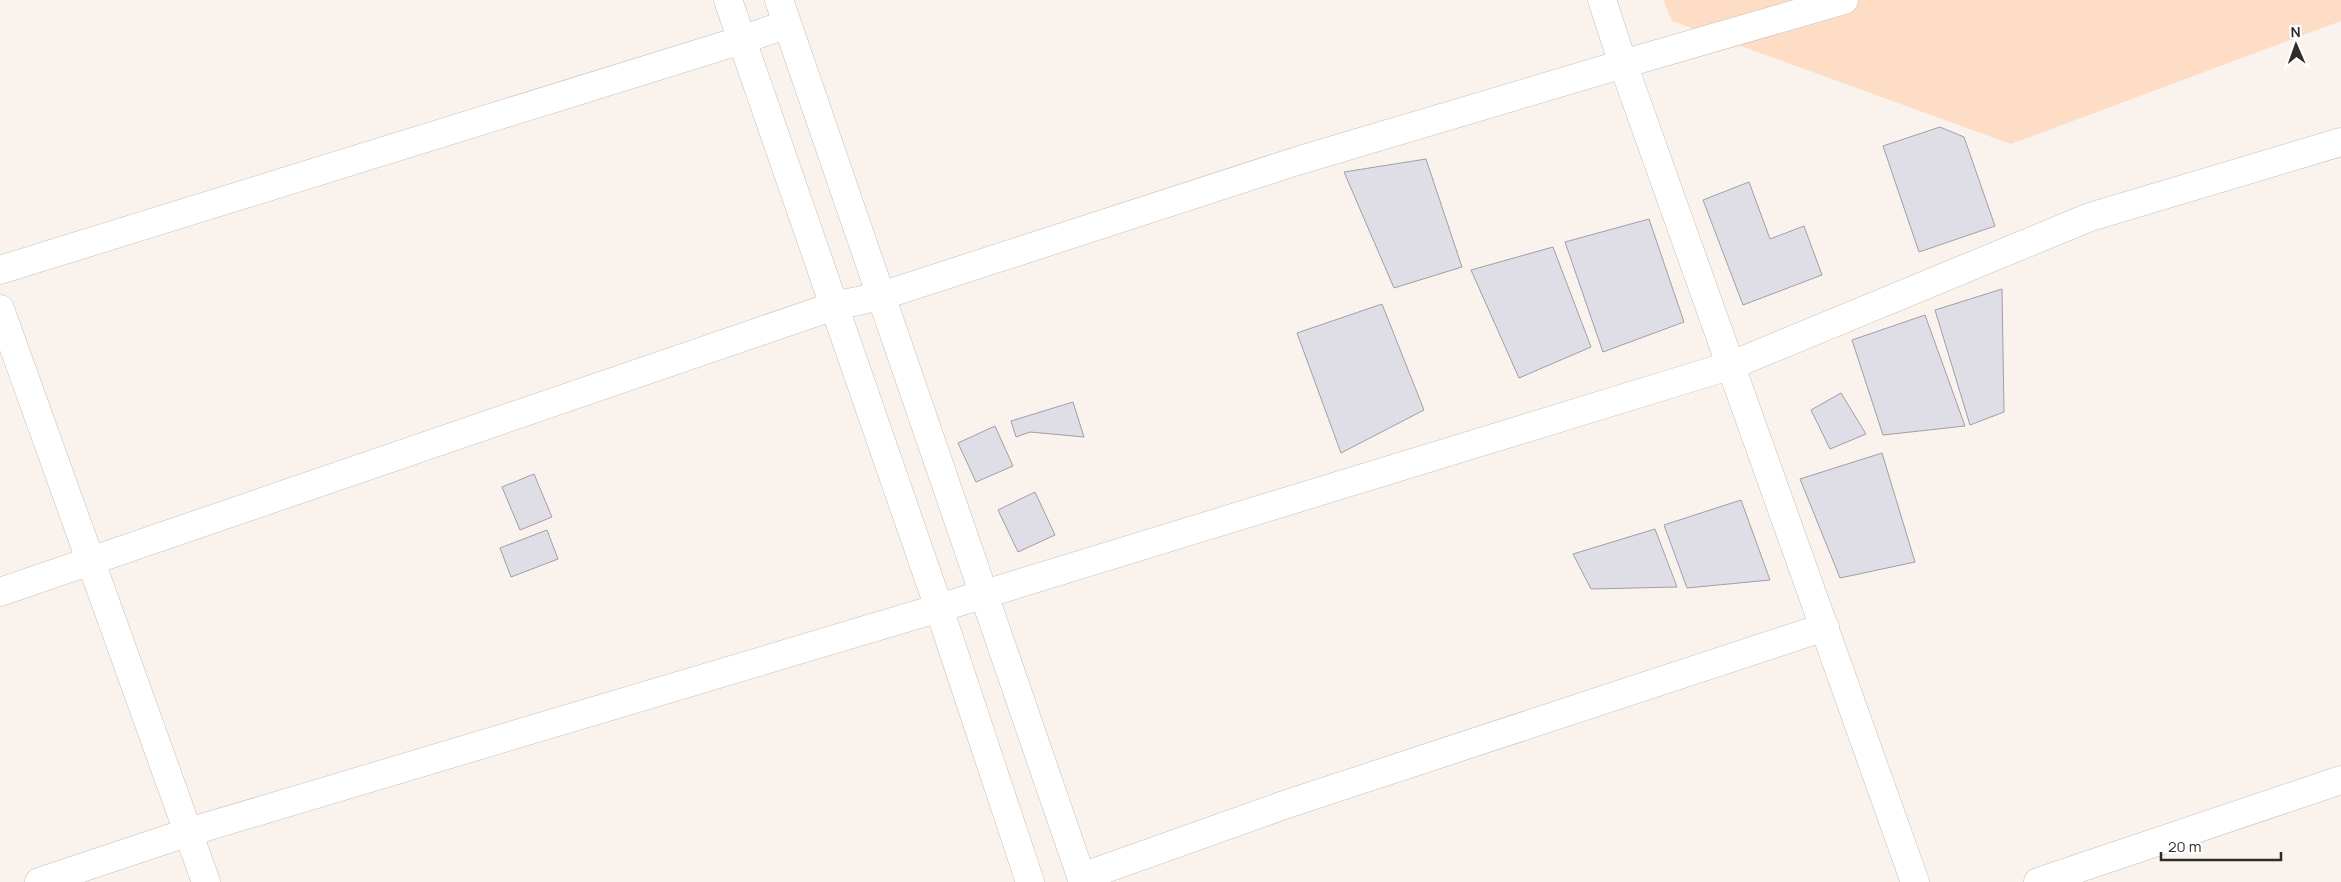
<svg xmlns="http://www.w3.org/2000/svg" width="2341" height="882" viewBox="0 0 2341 882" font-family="Manrope,sans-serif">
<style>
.green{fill:#feddc6}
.building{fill:#dfdde5;stroke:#a09fa7}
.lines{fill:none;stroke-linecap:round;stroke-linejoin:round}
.minor-casing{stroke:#c7bfb9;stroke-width:29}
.minor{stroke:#fff;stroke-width:28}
</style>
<rect width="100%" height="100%" fill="#faf2ec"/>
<polygon class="green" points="1663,0 2341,0 2341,21 2011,144 1672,21"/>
<g class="building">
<polygon points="1940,127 1964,137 1995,226 1919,252 1883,146"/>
<polygon points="1426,159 1462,267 1394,288 1344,172"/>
<polygon points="1749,182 1770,239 1804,226 1822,275 1743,305 1703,200"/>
<polygon points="1649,219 1684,322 1603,352 1565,242"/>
<polygon points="1553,247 1591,347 1519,378 1471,270"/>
<polygon points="2002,289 2004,412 1970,425 1935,310"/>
<polygon points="1382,304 1424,410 1341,453 1297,333"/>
<polygon points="1925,315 1965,426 1883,435 1852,340"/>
<polygon points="1841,393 1866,434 1830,449 1811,410"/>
<polygon points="1073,402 1084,437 1030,432 1016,437 1011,421"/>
<polygon points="995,426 1013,466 976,482 958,443"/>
<polygon points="1882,453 1915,562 1840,578 1800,479"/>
<polygon points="534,474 552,517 520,530 502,487"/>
<polygon points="1035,492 1055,535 1018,552 998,510"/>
<polygon points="1741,500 1770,580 1687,588 1664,525"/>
<polygon points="1655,529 1677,587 1591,589 1573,554"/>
<polygon points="547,530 558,559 511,577 500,548"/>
</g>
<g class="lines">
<g class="minor-casing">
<g id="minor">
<polyline points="728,0 939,608 1030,882"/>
<polyline points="779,0 1083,882"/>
<polyline points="1602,0 1623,64 1844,0"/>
<polyline points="0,270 742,40 787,24"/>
<polyline points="0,309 206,882"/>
<polyline points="0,592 834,306 881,296 1297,161 1623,64 1915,882"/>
<polyline points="1082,877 1284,805 1825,627"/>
<polyline points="39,882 189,832 939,608 1732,365 2090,217 2341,142"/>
<polyline points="2038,882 2341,780"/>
</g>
</g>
<use href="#minor" class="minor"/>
</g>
<g transform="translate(2296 45) rotate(358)" stroke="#ffffff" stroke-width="4" paint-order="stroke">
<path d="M0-4L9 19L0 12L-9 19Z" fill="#2f2c29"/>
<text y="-8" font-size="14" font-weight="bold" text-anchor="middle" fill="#2f2c29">N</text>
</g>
<path d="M2161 852v8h120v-8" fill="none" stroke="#2f2c29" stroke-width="2.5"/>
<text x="2168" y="852" font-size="15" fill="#2f2c29" stroke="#ffffff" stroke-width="4" paint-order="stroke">20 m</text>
</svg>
